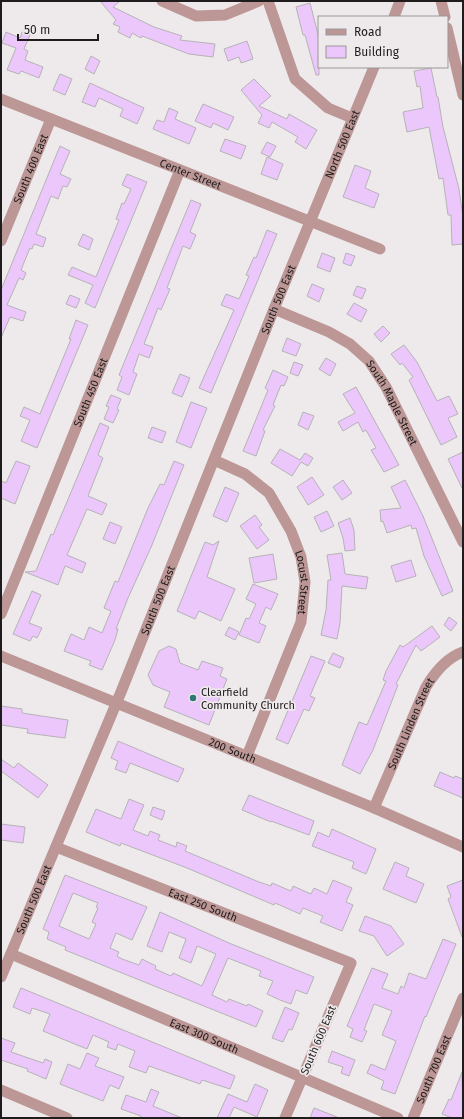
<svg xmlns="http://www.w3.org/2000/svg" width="464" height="1119" viewBox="0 0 464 1119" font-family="'Fira Sans',sans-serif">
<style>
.building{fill:#ebc7fb;stroke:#b6b3b7;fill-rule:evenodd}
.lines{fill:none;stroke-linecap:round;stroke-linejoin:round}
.minor{stroke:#bc9796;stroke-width:11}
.poi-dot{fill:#307873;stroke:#eee9eb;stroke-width:1.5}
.labels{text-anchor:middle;stroke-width:3.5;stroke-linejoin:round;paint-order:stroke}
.street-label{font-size:11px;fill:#1e1c1d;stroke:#eee9eb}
.poi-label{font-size:11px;fill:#1e1c1d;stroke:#eee9eb;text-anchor:start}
</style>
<rect width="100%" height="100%" fill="#eee9eb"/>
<g class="building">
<polygon points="100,1 120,1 113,7 154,27 182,36 180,40 215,44 213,57 189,54 142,36 141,38 132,33 130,38 118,32 120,27 113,24 116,20"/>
<polygon points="310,3 319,38 319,75 316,75 305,35 303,35 296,7"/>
<polygon points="6,32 20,38 22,32 30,35 24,49 28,51 25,60 43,67 39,78 21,71 19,74 7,70 16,48 2,43"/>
<polygon points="247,41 253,59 241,63 239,57 228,61 224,49"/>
<polygon points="91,56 100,61 94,74 85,69"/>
<polygon points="431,68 437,97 438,97 443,127 459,189 463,217 463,244 452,245 451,215 448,215 443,178 439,179 429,127 407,132 403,112 423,108 420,86 417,87 414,71"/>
<polygon points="60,74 72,79 65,95 53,90"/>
<polygon points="254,79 271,96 259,106 287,119 289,114 317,130 306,149 295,142 298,137 272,122 269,128 258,123 262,115 241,90"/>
<polygon points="90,83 144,108 137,124 120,116 123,109 99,98 95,107 82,102"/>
<polygon points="203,104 234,117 228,130 213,123 211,128 195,121"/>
<polygon points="169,108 178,112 175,119 196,128 189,144 153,129 157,120 164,122"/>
<polygon points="225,139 246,146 241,159 220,151"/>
<polygon points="267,142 276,146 270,157 261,153"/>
<polygon points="60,146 70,151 60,174 71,179 67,187 63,186 58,199 51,196 36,234 46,238 43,247 34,244 32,249 30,248 21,270 26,273 23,280 19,278 7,305 26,312 23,321 10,317 1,338 1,290"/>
<polygon points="267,157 283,164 277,180 261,174"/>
<polygon points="355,165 371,171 365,188 379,194 374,208 343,197"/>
<polygon points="127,174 147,182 95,308 85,303 93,285 68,275 72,267 96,277 119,220 116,219 122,203 124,204 131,189 122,185"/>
<polygon points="191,200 201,204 190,232 196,235 190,249 183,246 167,288 170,289 161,310 158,308 144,344 153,347 149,358 139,354 133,372 137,374 129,395 117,390 122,377 119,375"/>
<polygon points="267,230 277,234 211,393 199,388 234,310 221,305 226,294 239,299 249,276 246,275 254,257 256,258"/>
<polygon points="83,234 93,239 89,250 78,245"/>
<polygon points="322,253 335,258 330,272 317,267"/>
<polygon points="346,253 355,256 351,266 343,263"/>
<polygon points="312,284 324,289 319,302 307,296"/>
<polygon points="357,286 366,289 362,299 353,295"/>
<polygon points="70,295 80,299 76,308 66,304"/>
<polygon points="354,303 367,310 361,322 347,314"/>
<polygon points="76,320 88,325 37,448 21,441 30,420 20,416 24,407 40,414 71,339 69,339"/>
<polygon points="383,326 390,333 381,342 374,334"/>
<polygon points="287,338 301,344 296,356 282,351"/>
<polygon points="404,345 417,362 437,401 449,396 458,414 448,418 457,437 441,445 409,380 413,377 402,363 400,365 391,354"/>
<polygon points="326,358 336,364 330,376 319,369"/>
<polygon points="294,362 303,365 298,376 290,373"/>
<polygon points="273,370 288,377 284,386 281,385 273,405 275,406 263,430 265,431 256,456 243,451 268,390 265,388"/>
<polygon points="180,374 190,378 182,397 172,393"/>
<polygon points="356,387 399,465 384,472 371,450 376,448 366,430 363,432 358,422 343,431 338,422 355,413 343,394"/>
<polygon points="111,395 121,399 117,409 119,410 113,423 104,419 109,407 106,406"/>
<polygon points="191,402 207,408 191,448 176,442"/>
<polygon points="303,412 314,416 308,430 298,425"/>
<polygon points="100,423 109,427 98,455 103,458 88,496 107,504 102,515 87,509 67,555 86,563 82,573 65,566 58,585 25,572 36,571 51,534 53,535"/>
<polygon points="152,427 166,432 162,443 148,438"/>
<polygon points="280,449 300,460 305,453 313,458 308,466 301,462 292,476 271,463"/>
<polygon points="463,452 463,490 448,459"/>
<polygon points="16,461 30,466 15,504 1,498 1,481 6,483"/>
<polygon points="174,461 184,465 152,545 128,598 116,629 118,629 115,640 102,670 89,665 91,661 64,651 71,634 84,640 89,627 102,633 111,611 104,608 115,581 118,582 148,508 160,484 164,485"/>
<polygon points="312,477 324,495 308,505 297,487"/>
<polygon points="343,480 352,493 342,500 333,487"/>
<polygon points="405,480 423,516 453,591 442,596 424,556 416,528 412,529 411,525 387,533 383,521 381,522 380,510 401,508 391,487"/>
<polygon points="225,487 239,493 227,522 213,516"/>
<polygon points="327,511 334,526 321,532 314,517"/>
<polygon points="255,515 262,525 259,527 269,540 257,549 240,526"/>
<polygon points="350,518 354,530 355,550 345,551 343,538 338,523"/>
<polygon points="110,522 122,527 115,544 103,539"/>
<polygon points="219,541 207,577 235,589 221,621 199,611 195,619 177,611 205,542 213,545"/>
<polygon points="342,553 345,574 368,577 366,589 342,586 340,623 337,639 321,635 326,610 328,580 331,580 327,555"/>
<polygon points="273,554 277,579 254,583 249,558"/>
<polygon points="411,560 416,576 396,582 391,566"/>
<polygon points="253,584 278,594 271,610 266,607 259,623 266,626 259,643 239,635 246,618 249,619 256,604 246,599"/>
<polygon points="32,591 41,595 29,623 42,628 37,638 33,636 30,641 13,634"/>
<polygon points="449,617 457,623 451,631 444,625"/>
<polygon points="432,626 440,637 421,651 416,645 396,684 398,685 373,750 360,774 342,765 359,722 367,725 386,681 383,680 386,671 400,645 403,647"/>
<polygon points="229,627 239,632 235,640 225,635"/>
<polygon points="169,646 176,649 180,663 198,670 202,661 223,668 220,676 227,679 209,725 164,707 170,692 153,685 148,675 159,651"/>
<polygon points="333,653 344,658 340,668 328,663"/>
<polygon points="311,656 325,661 310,696 315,698 309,711 304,709 288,744 276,739"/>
<polygon points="1,706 22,709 22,713 68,720 65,738 27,733 28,729 1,725"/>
<polygon points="118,741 184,769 178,782 130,763 126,773 115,769 118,761 111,758"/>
<polygon points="1,759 14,768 18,763 48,785 38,798 1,771"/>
<polygon points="440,772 454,778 455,776 463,779 463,798 434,786"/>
<polygon points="249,795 314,821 309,835 271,821 271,822 242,810"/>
<polygon points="129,799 144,805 133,830 148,836 150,831 160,835 158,840 176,847 177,842 187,846 185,851 259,882 271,886 272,883 291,891 293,886 311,894 314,888 327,894 333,880 352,888 346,902 353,905 342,931 320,922 323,916 303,908 300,914 275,903 274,905 187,868 121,843 120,846 86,832 96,809 121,819"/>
<polygon points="153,807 165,811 162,820 150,815"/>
<polygon points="1,824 25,827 23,843 1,840"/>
<polygon points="332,829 376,849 366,874 352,868 354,862 312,846 318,832 329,837"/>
<polygon points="395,862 409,868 406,876 424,884 416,903 383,889"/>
<path d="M 65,875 L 147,907 L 132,940 L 116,933 L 110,948 L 119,952 L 117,956 L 122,959 L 139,965 L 142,959 L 156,966 L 155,969 L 171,976 L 173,973 L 202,986 L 216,954 L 197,946 L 191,963 L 179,958 L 186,939 L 169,932 L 162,952 L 147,946 L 160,912 L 229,943 L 314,977 L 307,994 L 296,990 L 291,1004 L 280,1000 L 267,994 L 273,981 L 259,976 L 261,971 L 228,958 L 212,995 L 227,1002 L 229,999 L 247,1006 L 248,1004 L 263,1011 L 256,1027 L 65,950 L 66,947 L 47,939 L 49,932 L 43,929 ZM 73,893 L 98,903 L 96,907 L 98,908 L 92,922 L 96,924 L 89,939 L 59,926 Z"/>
<polygon points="463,880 463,937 462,937 448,899 451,897 447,886"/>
<polygon points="365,916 391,926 404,944 387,956 374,936 359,931"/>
<polygon points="443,939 456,944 426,1017 425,1016 395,1094 381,1089 384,1081 367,1073 371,1064 385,1070 396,1041 382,1035 392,1011 374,1004 364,1030 367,1031 362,1042 350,1037 353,1029 347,1026 372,968 388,974 382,988 398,994 401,986 404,988 409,973 426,979"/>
<polygon points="21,988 235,1076 230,1089 202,1080 200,1084 149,1066 146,1073 129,1067 135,1051 118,1044 116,1050 107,1047 109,1042 93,1035 87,1049 43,1031 50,1014 32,1008 30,1014 13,1007"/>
<polygon points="285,1007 299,1013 292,1030 289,1029 283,1042 272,1038"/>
<polygon points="1,1038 15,1043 11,1052 43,1063 45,1059 52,1062 46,1079 27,1071 28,1069 1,1060"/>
<polygon points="332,1051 355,1060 349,1076 341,1073 343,1067 328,1062"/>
<polygon points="87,1053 99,1058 95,1066 124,1077 119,1089 110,1085 103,1101 60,1084 68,1064 80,1069"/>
<polygon points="462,1072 463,1118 452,1118 442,1114 449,1099 451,1100"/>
<polygon points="255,1084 268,1090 257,1117 234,1107 229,1118 217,1118 228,1094 247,1102"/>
<polygon points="151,1089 159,1092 153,1106 182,1118 140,1118 141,1116 121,1109 126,1095 146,1102"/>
<polygon points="314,1108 337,1117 337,1118 310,1118"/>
</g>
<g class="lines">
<g class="minor">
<polyline points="162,1 196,16 225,15 259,1"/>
<polyline points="268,1 295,79 328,108 352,118"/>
<polyline points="441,1 445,17"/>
<polyline points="394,17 400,1"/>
<polyline points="447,28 463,95"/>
<path id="s1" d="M 1,99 L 380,249"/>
<path id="s2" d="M 1,241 L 51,119"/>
<path id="s3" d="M 274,309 L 329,332 L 350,344 L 369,361 L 386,387 L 463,542"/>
<path id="s4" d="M 214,460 L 245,474 L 269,493 L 291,531 L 301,557 L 305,582 L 301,622 L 247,756"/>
<path id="s5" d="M 1,614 L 180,170"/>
<path id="s6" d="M 1,656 L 374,808 L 463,847"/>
<path id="s7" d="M 374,808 L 426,687 C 435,672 446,658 463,652"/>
<path id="s8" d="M 56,847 L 351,963 L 285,1118"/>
<path id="s9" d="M 11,954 L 398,1118"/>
<path id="s10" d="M 1,977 L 121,692 L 274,309 L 374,67"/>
<polyline points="1,1090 67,1118"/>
<path id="s11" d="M 413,1118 L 463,998"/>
</g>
</g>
<circle class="poi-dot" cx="193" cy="698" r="4"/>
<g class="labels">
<g class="street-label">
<text dy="4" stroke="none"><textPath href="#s10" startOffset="900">North 500 East</textPath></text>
<text dy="4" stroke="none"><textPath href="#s2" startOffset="78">South 400 East</textPath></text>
<text dy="4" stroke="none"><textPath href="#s1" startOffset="204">Center Street</textPath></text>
<text dy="4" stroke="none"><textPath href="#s10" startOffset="732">South 500 East</textPath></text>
<text dy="4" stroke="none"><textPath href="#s5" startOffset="239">South 450 East</textPath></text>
<text dy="4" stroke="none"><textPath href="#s3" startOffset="157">South Maple Street</textPath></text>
<text dy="4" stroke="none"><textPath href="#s4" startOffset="162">Locust Street</textPath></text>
<text dy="4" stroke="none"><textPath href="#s10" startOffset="408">South 500 East</textPath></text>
<text dy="4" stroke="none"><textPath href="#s7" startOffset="92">South Linden Street</textPath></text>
<text dy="4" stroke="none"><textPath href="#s6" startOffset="250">200 South</textPath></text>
<text dy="4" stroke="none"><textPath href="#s10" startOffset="84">South 500 East</textPath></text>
<text dy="4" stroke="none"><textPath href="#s8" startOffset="158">East 250 South</textPath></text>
<text dy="4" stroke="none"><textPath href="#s9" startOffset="210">East 300 South</textPath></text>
<text transform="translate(318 1040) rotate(-67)" y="4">South 600 East</text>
<text dy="4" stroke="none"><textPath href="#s11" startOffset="53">South 700 East</textPath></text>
</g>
<g class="poi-label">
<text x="201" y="696">Clearfield<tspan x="201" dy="13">Community Church</tspan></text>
</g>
</g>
<rect width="464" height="1119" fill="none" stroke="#1e1c1d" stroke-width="4"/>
<rect x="318" y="16" width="130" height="52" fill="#eee9eb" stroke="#9b9799"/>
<rect x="326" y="29" width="20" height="6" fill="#bc9796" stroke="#9b9799"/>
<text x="354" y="36" font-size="12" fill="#1e1c1d">Road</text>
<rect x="326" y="46" width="20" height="12" fill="#ebc7fb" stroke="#9b9799"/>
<text x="354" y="56" font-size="12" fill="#1e1c1d">Building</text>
<path d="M18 34v6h80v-6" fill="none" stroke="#1e1c1d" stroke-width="2"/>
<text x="24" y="34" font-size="12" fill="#1e1c1d" stroke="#eee9eb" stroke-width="3" paint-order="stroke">50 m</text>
</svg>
